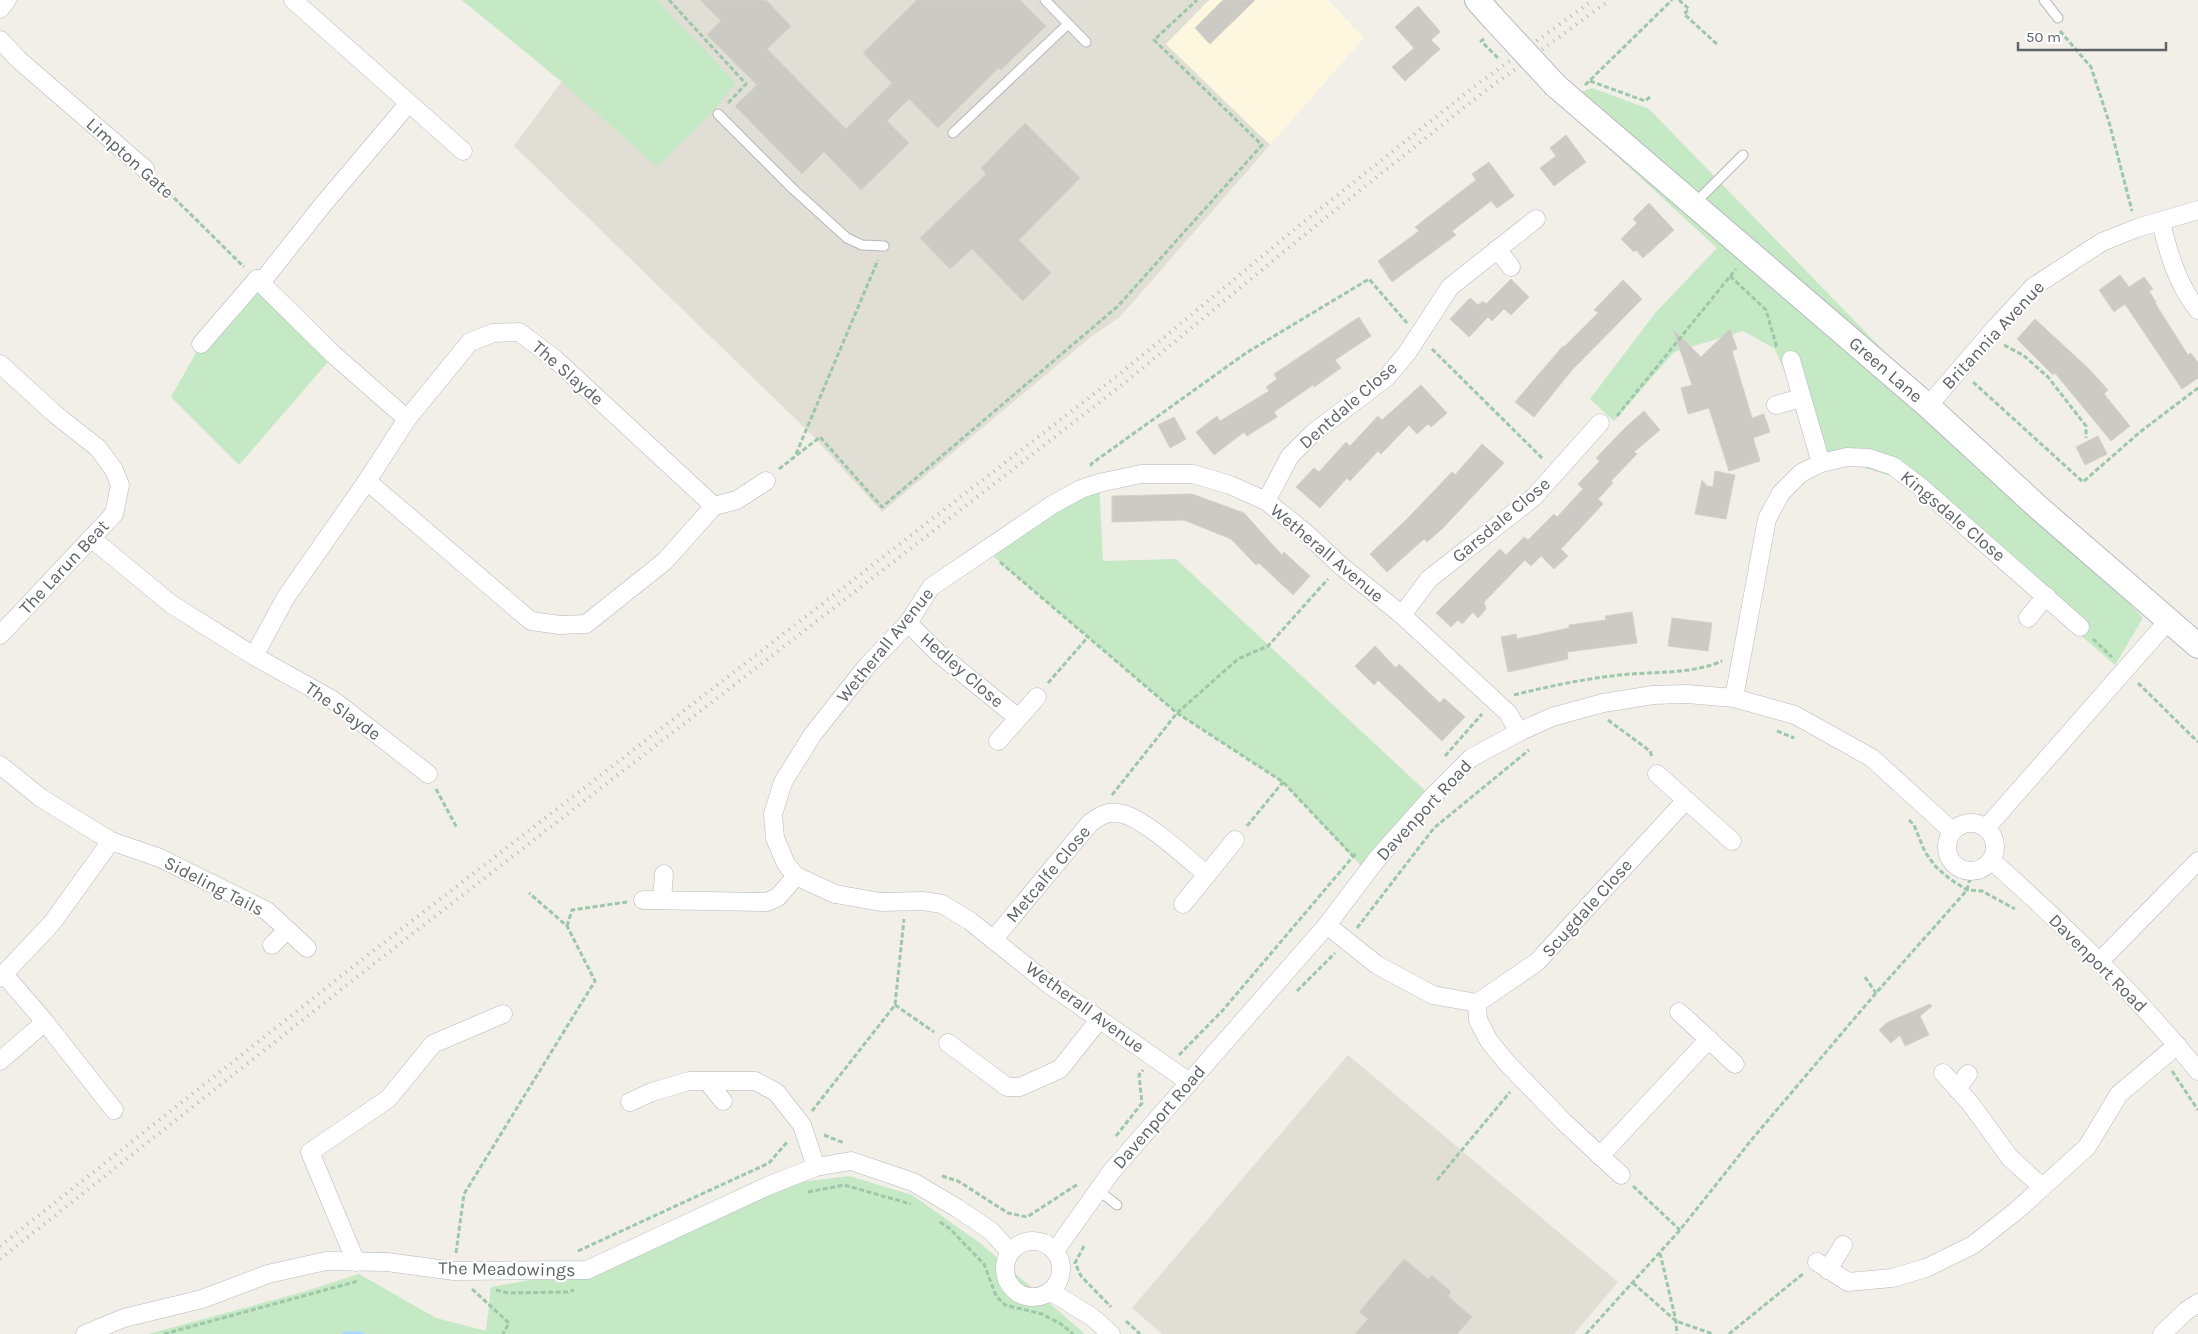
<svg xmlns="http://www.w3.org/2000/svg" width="2198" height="1334" viewBox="0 0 2198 1334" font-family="Karla,sans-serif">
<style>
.commercial{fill:#fef7e0}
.education{fill:#e1ded6}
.green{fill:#c5e8c5}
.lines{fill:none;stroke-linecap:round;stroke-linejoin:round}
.stream{stroke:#aadaff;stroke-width:5.5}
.building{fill:#cccac5;stroke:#d6d1c6}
.lane-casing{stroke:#b5b8bc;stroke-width:11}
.street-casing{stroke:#b5b8bc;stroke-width:19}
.secondary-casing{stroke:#b6babf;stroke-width:26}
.path{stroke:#9cc7a9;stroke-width:3;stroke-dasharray:5 2.5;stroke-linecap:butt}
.lane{stroke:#fff;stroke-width:9}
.street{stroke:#fff;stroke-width:18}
.secondary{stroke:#fff;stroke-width:24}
.rail{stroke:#b6b7b8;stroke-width:4;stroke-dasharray:1 6;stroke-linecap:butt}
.secondary-bridge-casing{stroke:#b6babf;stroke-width:26;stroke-linecap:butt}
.path-bridge{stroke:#9cc7a9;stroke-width:3;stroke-dasharray:5 2.5;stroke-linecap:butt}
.secondary-bridge{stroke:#fff;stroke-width:24}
.labels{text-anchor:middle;stroke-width:4;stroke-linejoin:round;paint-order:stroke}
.street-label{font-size:18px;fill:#5f6368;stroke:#fff}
</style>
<rect width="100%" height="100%" fill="#f1efe8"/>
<polygon class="commercial" points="1209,0 1328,0 1364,38 1270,145 1165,44"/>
<g class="education">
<polygon points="462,0 1209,0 1166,44 1270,145 1120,317 1092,336 882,512 813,436 514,146 562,81"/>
<polygon points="1348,1055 1618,1282 1574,1334 1162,1334 1132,1308"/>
</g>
<g class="green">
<polygon points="462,0 657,0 736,83 707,118 657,167 562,82"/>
<polygon points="1592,88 1649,109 2143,618 2115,665 1900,479 1824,455 1774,348 1743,331 1674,352 1614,421 1590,399 1656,312 1717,248 1557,101"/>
<polygon points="257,279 334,355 239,465 171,397 201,344"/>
<polygon points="1099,483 1103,561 1176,559 1432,797 1367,872 1283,782 1177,713 986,550"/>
<polygon points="849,1176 912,1195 980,1243 1085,1334 148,1334 303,1292 359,1274 436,1318 486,1331 491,1287 574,1272 801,1182"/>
</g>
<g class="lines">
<polyline class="stream" points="345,1334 361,1334"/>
</g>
<g class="building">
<polygon points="700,0 766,0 791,26 767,49 846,129 892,83 863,53 917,0 1020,0 1046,26 1001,70 998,68 938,128 909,99 887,121 909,143 861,190 824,152 802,174 735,106 757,85 707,35 721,21"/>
<polygon points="1223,0 1255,0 1210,44 1195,28"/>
<polygon points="1418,6 1438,29 1440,32 1431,40 1440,49 1405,81 1392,67 1414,48 1395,27"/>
<polygon points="1025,123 1080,178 1019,240 1051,273 1023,301 972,249 950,269 920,238 986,174 981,168"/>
<polygon points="1566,135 1586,162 1554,186 1540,168 1556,156 1550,148"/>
<polygon points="1489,162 1514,196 1497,208 1491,201 1452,231 1456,235 1392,282 1378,261 1419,231 1415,227 1476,180 1472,174"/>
<polygon points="1649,203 1674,230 1643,258 1636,250 1634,252 1621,239 1637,223 1633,219"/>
<polygon points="2120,275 2129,287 2144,277 2153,289 2149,291 2156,302 2155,303 2188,355 2191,353 2198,363 2198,378 2182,389 2125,304 2114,312 2099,290"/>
<polygon points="1511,279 1529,297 1511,315 1504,309 1492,321 1488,317 1469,337 1450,319 1470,298 1478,305 1483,301 1486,304"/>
<polygon points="1623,280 1642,299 1572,370 1534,417 1515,402 1563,346 1564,347 1598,313 1594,310"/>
<polygon points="1359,317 1371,336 1335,360 1341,368 1314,387 1313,385 1274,412 1277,417 1247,436 1244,432 1214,455 1196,432 1217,416 1220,421 1269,391 1266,387 1277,379 1274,374"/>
<polygon points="2035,319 2089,369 2108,390 2104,394 2130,426 2111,441 2055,373 2053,375 2017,339"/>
<polygon points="1673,329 1701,357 1730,329 1737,349 1732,351 1752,418 1764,414 1770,432 1753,438 1760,461 1729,471 1709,408 1688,414 1681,388 1692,385"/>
<polygon points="1421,385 1447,413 1431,427 1428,424 1417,434 1409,425 1381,454 1378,451 1350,481 1347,478 1320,508 1296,487 1314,468 1319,472 1346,442 1350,446 1378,416 1382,420"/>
<polygon points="1644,411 1660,430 1634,452 1637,454 1611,481 1613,483 1598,499 1603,504 1561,549 1568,556 1554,569 1541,556 1531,566 1525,560 1484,602 1486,609 1478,618 1473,612 1462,624 1458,620 1451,627 1436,613 1500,549 1506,555 1524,537 1528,540 1554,514 1557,517 1583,489 1578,484 1600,461 1596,458 1626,427"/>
<polygon points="1174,417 1186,439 1170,448 1158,425"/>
<polygon points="2098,436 2107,454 2085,465 2076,447"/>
<polygon points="1482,444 1504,463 1442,529 1427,542 1424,539 1387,572 1370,554 1406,520 1452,472 1455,475"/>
<polygon points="1715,471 1735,475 1726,519 1695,514 1702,480 1707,486 1713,487"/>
<polygon points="1192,494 1244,513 1282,555 1284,552 1310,576 1293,595 1259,563 1256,565 1231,539 1184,520 1112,522 1112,496"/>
<polygon points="1632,612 1637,643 1567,652 1568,659 1508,672 1501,637 1516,634 1517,639 1569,628 1569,625 1606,620 1605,616"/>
<polygon points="1672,618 1712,623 1708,651 1668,646"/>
<polygon points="1375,646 1396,668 1399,664 1440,703 1444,698 1465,717 1442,741 1378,680 1374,685 1355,666"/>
<polygon points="1930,1004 1932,1006 1920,1016 1929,1035 1905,1046 1900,1035 1891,1043 1879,1030 1888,1022"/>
<polygon points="1404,1259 1428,1279 1432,1275 1451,1292 1448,1296 1472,1317 1457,1334 1355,1334 1368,1319 1359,1312"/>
</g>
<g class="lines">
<g class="lane-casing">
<g id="lane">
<polyline points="1045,0 1086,42"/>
<polyline points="2044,0 2058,18"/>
<polyline points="718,114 793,189 847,238 862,245 884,246"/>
<polyline points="953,133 1068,24"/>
<polyline points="1694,204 1743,155"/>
<polyline points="1098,1190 1117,1205"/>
</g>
</g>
<g class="street-casing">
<g id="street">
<polyline points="293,0 463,151"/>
<polyline points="0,9 7,0"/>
<polyline points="0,40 19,60 145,169"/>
<path d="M 2161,222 C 2168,252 2178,286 2198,310"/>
<polyline points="1497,249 1511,267"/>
<polyline points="257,279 334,355 407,419"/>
<polyline points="201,344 257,279 264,279 321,207 408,104"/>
<polyline points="1791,360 1821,463"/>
<polyline points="0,364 56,415 98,448 114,470 120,485 114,514 0,635"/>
<polyline points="1776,405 1801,398"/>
<polyline points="1928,406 1997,326 2033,287 2102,242 2137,228 2198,210"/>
<polyline points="367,481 531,621 560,625 586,624 665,561 714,506 737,500 766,481"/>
<polyline points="1266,501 1290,456 1313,433 1387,377 1407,353 1450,287 1536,219"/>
<polyline points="91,538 171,604 254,656 333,700 428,774"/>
<polyline points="1402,615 1429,579 1534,497 1600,423"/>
<polyline points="2028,618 2046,596"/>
<polyline points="908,623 938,653 1017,717"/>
<polyline points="254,656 286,597 367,481 407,419 470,342 493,333 519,332 555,359 714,506"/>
<polyline points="1734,698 1767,519 1781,493 1801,473 1821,463 1847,457 1869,458 1893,466 1922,488 2080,627"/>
<polyline points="998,741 1037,697"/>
<polyline points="0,765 41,798 111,841 160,858 267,911 307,948"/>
<polyline points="1657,774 1732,841"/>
<circle cx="1971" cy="847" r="24"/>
<polyline points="1986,828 2168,621"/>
<path d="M 1991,860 C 2065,926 2136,994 2198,1071"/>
<polyline points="643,900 767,902 778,897 796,876"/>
<polyline points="662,900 664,874"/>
<polyline points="1183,904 1235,840"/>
<polyline points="1327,925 1377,965 1433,995 1477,1003 1537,962 1686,800"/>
<path d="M 993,940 L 1090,823 C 1099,817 1106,811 1118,813 C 1141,815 1188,859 1207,875"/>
<polyline points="272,945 287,930"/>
<polyline points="2100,961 2198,861"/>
<polyline points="0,978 52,923 111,841"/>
<polyline points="1477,1003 1478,1020 1489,1041 1507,1063 1564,1122 1621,1175"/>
<polyline points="1679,1012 1735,1064"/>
<polyline points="45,1022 114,1110"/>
<polyline points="948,1043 1007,1087 1020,1087 1060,1069 1099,1020"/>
<polyline points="0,1061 45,1022 3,973"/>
<polyline points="1943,1073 1970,1103 2010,1158 2041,1186"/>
<polyline points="707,1081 723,1101"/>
<polyline points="1189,1082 1046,982 970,921 942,904 923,901 881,902 835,894 796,876 786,864 775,838 773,814 783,782 813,734 867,666 908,623 931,587 1052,505 1081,489 1099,483 1141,474 1193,474 1230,485 1266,501 1306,533 1340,565 1402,615 1508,713 1519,732"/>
<polyline points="1957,1089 1968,1074"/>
<polyline points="630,1102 652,1092 689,1081 755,1081 776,1092 802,1125 816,1167"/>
<polyline points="1600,1156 1709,1039"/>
<circle cx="1033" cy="1269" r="28"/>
<polyline points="1055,1251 1111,1172 1327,925 1377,859 1432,797 1471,758 1519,732 1552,717 1603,703 1653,695 1687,694 1734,698 1795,715 1872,758 1952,831"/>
<polyline points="356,1262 310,1152 388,1099 433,1044 503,1014"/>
<polyline points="1817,1262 1848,1282 1892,1278 1926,1268 1973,1245 2016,1211 2087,1147 2119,1094 2177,1045"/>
<polyline points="1828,1270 1843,1245"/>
<polyline points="1050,1291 1092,1317 1111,1334"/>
<polyline points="85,1334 124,1318 202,1299 268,1274 326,1261 387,1262 454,1271 587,1270 770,1185 816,1167 851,1161 913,1182 957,1208 991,1231 1010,1252"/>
<polyline points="2162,1334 2186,1311 2198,1303"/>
</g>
</g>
<g class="secondary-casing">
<g id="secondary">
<polyline points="1477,0 1493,18"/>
<path id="s1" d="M 1556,86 L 1928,406 L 2039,508 L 2198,646"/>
</g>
</g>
<g class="path">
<polyline points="669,0 746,84 727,104"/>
<polyline points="1679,0 1689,9 1684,14 1718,45"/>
<polyline points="2060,31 2091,67 2109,122 2132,211"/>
<polyline points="1484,39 1481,41 1489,49"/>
<polyline points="1590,81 1645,101 1651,96"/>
<polyline points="1585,85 1672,0"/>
<polyline points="158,182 244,267"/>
<polyline points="1730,276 1766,310 1777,348"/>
<polyline points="2004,345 2023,355 2048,377 2086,426 2086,438"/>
<polyline points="1432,349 1543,459"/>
<polyline points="1973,382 2083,482 2140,432 2198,388"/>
<polyline points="1617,416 1736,269"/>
<polyline points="796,454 878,260"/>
<polyline points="1092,466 1091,464 1246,353 1369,279 1407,323"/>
<polyline points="779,469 820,437 882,507 1118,306 1262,145 1154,40 1197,0"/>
<polyline points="1000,562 1177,713 1283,782 1353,856"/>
<polyline points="2093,639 2112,657"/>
<polyline points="1048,683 1087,638"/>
<polyline points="2138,683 2198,742"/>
<path d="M 1514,695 C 1549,686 1584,679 1620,675 C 1654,671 1690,675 1722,661"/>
<polyline points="1608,720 1650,751 1652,757"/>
<polyline points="1777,731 1794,738"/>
<polyline points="1445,756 1482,714"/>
<polyline points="436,789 457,828"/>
<polyline points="1112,795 1177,713 1238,659 1268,646 1328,579"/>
<polyline points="1909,820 1914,825 1925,852 1936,867 1950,879 1967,890 1982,891 2015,909"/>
<polyline points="1247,826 1283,782"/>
<polyline points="567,926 572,910 627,902"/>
<polyline points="1357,928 1434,828 1529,750"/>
<polyline points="1865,977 1876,993"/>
<polyline points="1297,991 1335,953"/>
<polyline points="895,1005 934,1032"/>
<polyline points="1179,1055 1223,1010 1356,853"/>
<polyline points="2172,1071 2198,1110"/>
<polyline points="812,1111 895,1005 904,919"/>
<polyline points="824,1135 844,1143"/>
<polyline points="1116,1136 1142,1103 1139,1075 1143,1070"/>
<polyline points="942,1176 958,1181 1008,1213 1027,1217 1078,1184"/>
<polyline points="1437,1180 1510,1092"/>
<polyline points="1633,1186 1680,1230"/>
<polyline points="808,1192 844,1185 911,1204"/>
<polyline points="940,1222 949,1228 984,1264 996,1296 1005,1305 1042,1314 1061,1324 1073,1334"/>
<polyline points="1084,1246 1075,1263 1081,1276 1111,1307"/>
<polyline points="578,1251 769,1163 788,1141"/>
<polyline points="456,1253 464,1194 595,981 567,926 529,893"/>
<polyline points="1660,1253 1676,1321 1677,1334"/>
<polyline points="1633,1283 1676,1321 1713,1334"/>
<polyline points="472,1289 509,1323 503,1334"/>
<polyline points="496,1290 508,1293 568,1292 574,1290"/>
<polyline points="1126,1321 1140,1334"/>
<polyline points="164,1334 358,1281"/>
<polyline points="1586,1334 1680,1230 1753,1138 1876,993 1967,890 1972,871"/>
<polyline points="1729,1334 1804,1273"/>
</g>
<use href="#lane" class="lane"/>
<use href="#street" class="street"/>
<use href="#secondary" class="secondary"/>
<g class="rail">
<polyline points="0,1246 364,958 1121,373 1301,224 1475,86 1593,0"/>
<polyline points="0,1259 371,966 1127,381 1308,232 1481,94 1610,0"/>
</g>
<g class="secondary-bridge-casing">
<polyline id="secondary-bridge" points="1493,18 1556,86"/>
</g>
<polyline class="path-bridge" points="1489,49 1498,58"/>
<use href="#secondary-bridge" class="secondary-bridge"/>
</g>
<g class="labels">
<g class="street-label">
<text transform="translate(130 158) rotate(42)" y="6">Limpton Gate</text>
<text transform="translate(1993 335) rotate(-47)" y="6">Britannia Avenue</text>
<text dy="6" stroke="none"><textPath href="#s1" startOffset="435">Green Lane</textPath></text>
<text transform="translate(568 373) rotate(41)" y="6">The Slayde</text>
<text transform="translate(1348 405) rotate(-41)" y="6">Dentdale Close</text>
<text transform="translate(1953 516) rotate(40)" y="6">Kingsdale Close</text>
<text transform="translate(1501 520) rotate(-40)" y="6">Garsdale Close</text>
<text transform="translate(1327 553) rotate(40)" y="6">Wetherall Avenue</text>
<text transform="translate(64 567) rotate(-47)" y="6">The Larun Beat</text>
<text transform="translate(885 645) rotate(-51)" y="6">Wetherall Avenue</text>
<text transform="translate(962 670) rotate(41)" y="6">Hedley Close</text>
<text transform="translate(343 711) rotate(35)" y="6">The Slayde</text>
<text transform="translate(1424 810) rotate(-47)" y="6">Davenport Road</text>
<text transform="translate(1048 874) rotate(-50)" y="6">Metcalfe Close</text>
<text transform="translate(214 886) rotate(27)" y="6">Sideling Tails</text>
<text transform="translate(1587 908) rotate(-48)" y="6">Scugdale Close</text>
<text transform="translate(2098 963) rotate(45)" y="6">Davenport Road</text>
<text transform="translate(1085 1007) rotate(36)" y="6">Wetherall Avenue</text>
<text transform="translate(1159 1117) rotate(-49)" y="6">Davenport Road</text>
<text transform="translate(507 1269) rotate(1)" y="6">The Meadowings</text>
</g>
</g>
<path d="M2018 42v8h148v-8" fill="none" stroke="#5f6368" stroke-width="2.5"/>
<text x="2026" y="42" font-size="15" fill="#5f6368" stroke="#ffffff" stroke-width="4" paint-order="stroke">50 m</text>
</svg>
